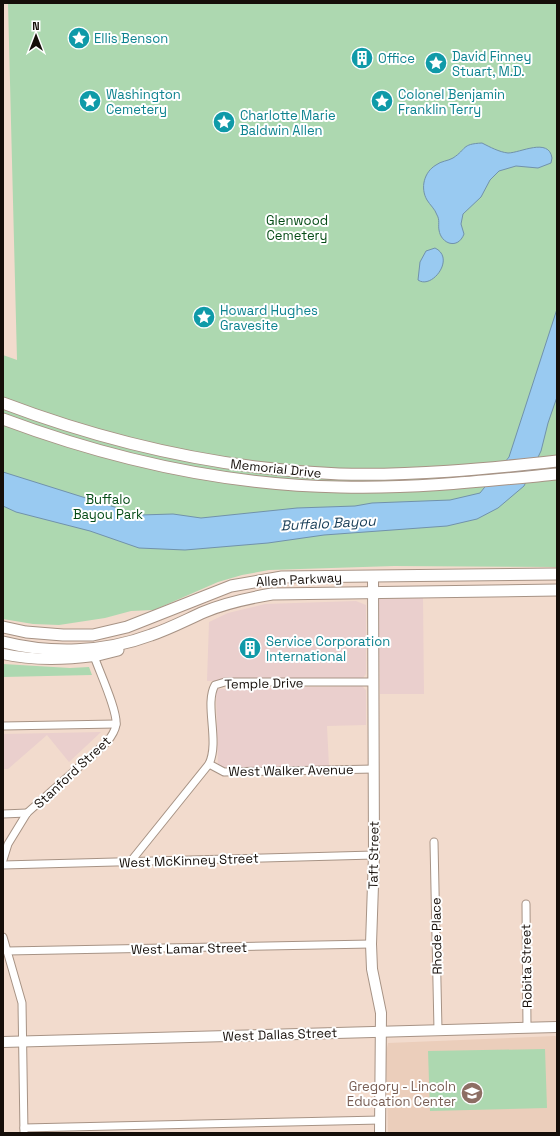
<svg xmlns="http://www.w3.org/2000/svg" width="560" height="1136" viewBox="0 0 560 1136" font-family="'Space Grotesk',sans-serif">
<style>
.commercial{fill:#eacfcd}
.built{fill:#ebcebb}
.green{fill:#add8b0}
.water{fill:#99caf1;stroke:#7192ab}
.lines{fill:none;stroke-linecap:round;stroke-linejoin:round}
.street-casing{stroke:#a79385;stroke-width:9}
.secondary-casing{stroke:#a79385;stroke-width:12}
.primary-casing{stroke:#a79385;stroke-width:13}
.street{stroke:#fff;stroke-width:7}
.secondary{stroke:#fff;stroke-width:10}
.primary{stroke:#fff;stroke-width:11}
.labels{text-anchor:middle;stroke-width:4;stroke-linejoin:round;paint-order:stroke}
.culture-label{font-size:13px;fill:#0d838f;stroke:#fff;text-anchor:start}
.park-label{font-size:13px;fill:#064c17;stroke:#fff}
.street-label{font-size:13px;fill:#150e09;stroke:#fff}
.education-label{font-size:13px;fill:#785e54;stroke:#fff;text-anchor:end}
.water-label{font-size:14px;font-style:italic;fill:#153b55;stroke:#fff}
</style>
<rect width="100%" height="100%" fill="#f2dbcd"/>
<g class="commercial">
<polygon points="423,598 424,694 380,694 378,599"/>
<polygon points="356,601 366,605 366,674 363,678 207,681 209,622 228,613 265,604"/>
<polygon points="362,686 366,690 366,725 327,726 329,766 220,768 218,766 216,693 218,689"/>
<polygon points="101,732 69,762 47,735 8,769 3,769 3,734"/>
</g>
<polygon class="built" points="555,1036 557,1037 557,1133 388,1133 386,1053 388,1043"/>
<g class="green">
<polygon points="8,3 557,3 557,567 394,566 269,570 242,575 218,582 154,610 131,611 105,618 59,625 33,624 3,619 3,355 17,360"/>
<polygon points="3,664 70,668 89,667 92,675 3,677"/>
<polygon points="545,1049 547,1108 430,1111 428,1051"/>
</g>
<g class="water">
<path d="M 482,143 C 490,147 499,152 508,153 C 520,153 549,137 552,158 L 551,163 L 538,168 L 516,166 L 499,171 L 490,180 L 481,197 L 463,214 L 461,224 L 464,234 C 458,250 441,244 439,230 C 438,225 440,220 437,215 C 435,209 430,205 427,200 C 420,188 424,172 436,165 C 441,161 448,161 453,158 C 467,149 461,144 482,143 Z"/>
<path d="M 435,248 C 456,258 432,290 418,280 L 420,262 L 426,251 Z"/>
<polygon points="557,309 557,397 548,423 541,451 524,486 498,508 477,519 447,526 324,535 268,543 185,550 139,548 90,531 16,512 3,506 3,472 140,515 173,514 201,518 297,508 355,506 372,503 450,500 480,493 509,457"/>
</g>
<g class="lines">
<g class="street-casing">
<g id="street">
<polyline points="3,726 116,724"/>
<polyline points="209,764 224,772 374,769"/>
<polyline points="3,814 27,813"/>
<polyline points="434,842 438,1030"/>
<path d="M 3,860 L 8,844 L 27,813 L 107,742 C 111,737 115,731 116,725 C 118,711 99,671 94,656"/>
<path d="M 131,861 L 209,764 C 220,741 204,704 215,685 L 225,682 L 374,682"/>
<polyline points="3,865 374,855"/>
<polyline points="526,904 527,1028"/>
<polyline points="3,937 22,1003 24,1133"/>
<polyline points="7,951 371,944"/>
<polyline points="24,1128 381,1120"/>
</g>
</g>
<g class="secondary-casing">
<g id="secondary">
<polyline points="373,576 374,855 371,944 372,969 381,1013 380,1133"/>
<path d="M 3,654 C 34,661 63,660 94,656"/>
<polyline points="3,1042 557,1027"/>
</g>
</g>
<g class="primary-casing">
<g id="primary">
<path d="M 3,403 C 111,444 224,469 339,474 C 412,476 485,469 557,461"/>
<path d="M 3,419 C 110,459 225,485 340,487 C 413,489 485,481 557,474"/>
<polyline points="3,627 26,632 63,635 93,635 127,627 231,586 282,577 557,574"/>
<path d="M 3,642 C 51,654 103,653 151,635 C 169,629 186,620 204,612 C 225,603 249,598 272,594 L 557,590"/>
<polyline points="94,656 118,650"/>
</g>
</g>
<use href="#street" class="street"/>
<use href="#secondary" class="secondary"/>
<use href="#primary" class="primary"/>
</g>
<defs>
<g id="sight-disc" transform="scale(1.15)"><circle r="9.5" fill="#0f9aa8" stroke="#fff"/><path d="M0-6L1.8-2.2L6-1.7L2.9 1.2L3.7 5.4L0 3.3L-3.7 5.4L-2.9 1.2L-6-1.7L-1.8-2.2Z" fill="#fff"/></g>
<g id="building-disc" transform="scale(1.15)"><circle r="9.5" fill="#0f9aa8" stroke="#fff"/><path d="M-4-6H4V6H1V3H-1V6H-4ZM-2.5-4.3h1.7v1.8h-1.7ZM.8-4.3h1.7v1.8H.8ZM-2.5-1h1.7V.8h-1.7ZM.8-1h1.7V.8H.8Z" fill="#fff"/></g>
<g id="school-disc" transform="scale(1.15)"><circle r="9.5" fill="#8d6e63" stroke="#fff"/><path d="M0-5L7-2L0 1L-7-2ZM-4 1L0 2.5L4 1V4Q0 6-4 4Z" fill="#fff"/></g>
</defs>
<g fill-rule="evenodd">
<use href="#sight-disc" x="79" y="38"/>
<use href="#building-disc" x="362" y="58"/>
<use href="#sight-disc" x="436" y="63"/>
<use href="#sight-disc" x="90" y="101"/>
<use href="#sight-disc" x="382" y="101"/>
<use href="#sight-disc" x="224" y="122"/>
<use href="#sight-disc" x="204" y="317"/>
<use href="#building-disc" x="250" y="648"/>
<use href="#school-disc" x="472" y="1093"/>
</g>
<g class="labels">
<g class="culture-label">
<text x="94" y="43">Ellis Benson</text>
<text x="452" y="61">David Finney<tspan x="452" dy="15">Stuart, M.D.</tspan></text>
<text x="378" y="63">Office</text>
<text x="106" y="99">Washington<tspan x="106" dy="15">Cemetery</tspan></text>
<text x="398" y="99">Colonel Benjamin<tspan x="398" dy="15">Franklin Terry</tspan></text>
<text x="240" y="120">Charlotte Marie<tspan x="240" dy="15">Baldwin Allen</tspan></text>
<text x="220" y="315">Howard Hughes<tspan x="220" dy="15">Gravesite</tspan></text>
<text x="266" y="646">Service Corporation<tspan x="266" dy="15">International</tspan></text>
</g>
<g class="park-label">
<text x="297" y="225">Glenwood<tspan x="297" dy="15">Cemetery</tspan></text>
<text x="108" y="504">Buffalo<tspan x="108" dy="15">Bayou Park</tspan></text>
</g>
<g class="street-label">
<text transform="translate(276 468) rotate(6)" y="5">Memorial Drive</text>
<text transform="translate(299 579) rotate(-3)" y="5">Allen Parkway</text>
<text transform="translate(264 683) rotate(-1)" y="5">Temple Drive</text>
<text transform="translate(291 770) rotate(-1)" y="5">West Walker Avenue</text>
<text transform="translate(72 772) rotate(-43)" y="5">Stanford Street</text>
<text transform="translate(373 855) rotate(-89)" y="5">Taft Street</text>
<text transform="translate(189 860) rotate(-2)" y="5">West McKinney Street</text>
<text transform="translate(436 936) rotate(-91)" y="5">Rhode Place</text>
<text transform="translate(189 948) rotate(-1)" y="5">West Lamar Street</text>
<text transform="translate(526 966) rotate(-91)" y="5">Robita Street</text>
<text transform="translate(280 1034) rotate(-2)" y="5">West Dallas Street</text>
</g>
<g class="education-label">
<text x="456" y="1091">Gregory - Lincoln<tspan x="456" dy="15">Education Center</tspan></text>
</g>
<g class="water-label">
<text transform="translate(328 523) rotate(-3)" y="5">Buffalo Bayou</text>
</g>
</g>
<rect width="560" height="1136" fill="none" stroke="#150e09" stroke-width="8"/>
<g transform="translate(36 36)" stroke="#ffffff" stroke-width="3" paint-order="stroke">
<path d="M0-3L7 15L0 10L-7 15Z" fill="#150e09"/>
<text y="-6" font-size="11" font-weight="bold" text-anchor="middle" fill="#150e09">N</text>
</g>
</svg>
